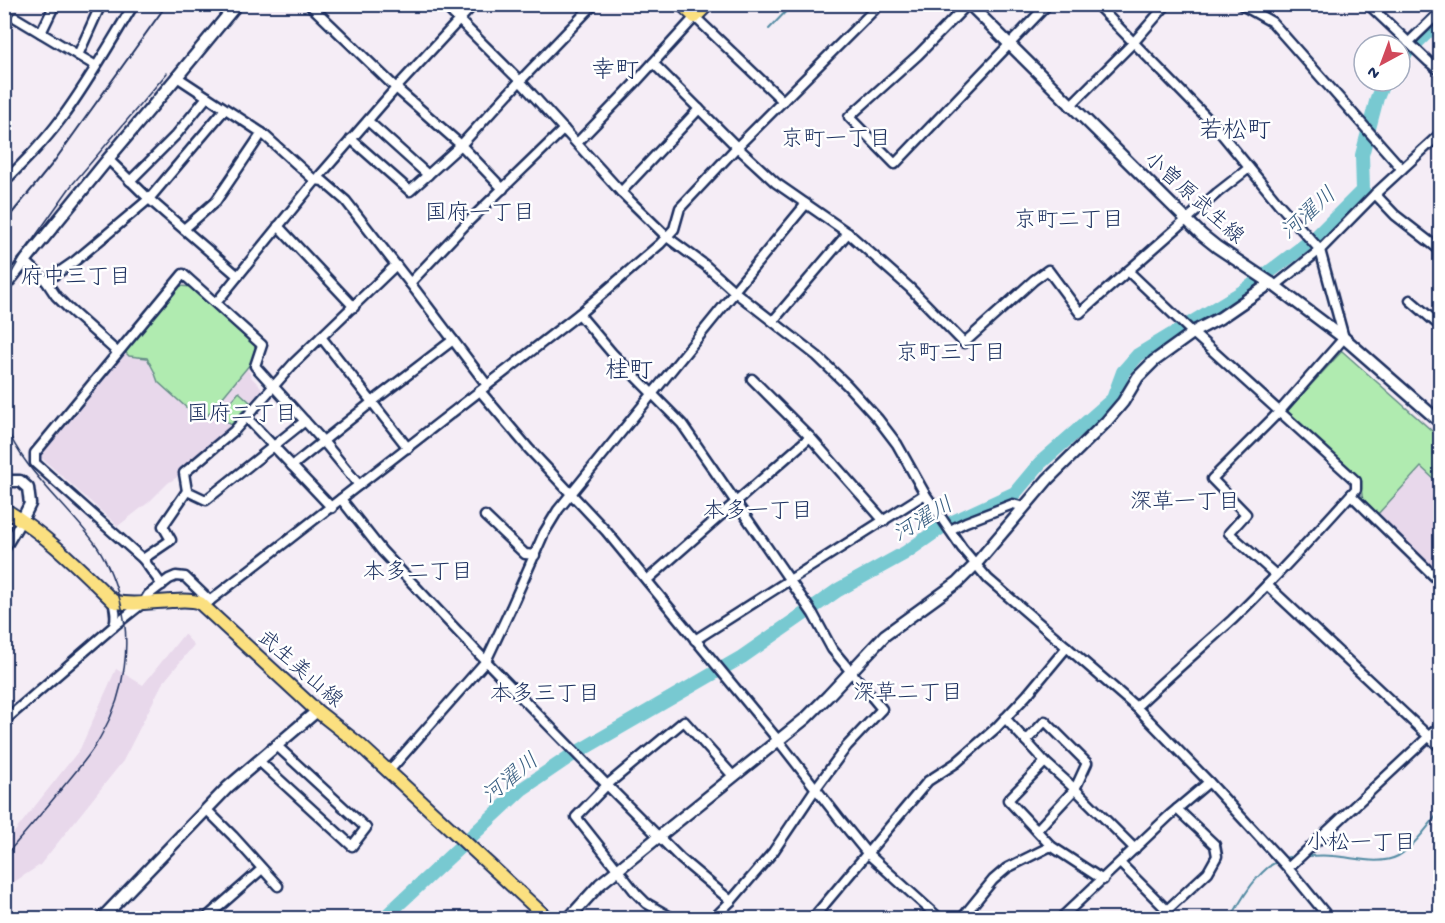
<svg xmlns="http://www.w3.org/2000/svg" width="1445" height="923" viewBox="0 0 1445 923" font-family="'Gochi Hand','Klee One',sans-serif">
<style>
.built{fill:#e8d8eb}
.green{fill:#b0ebb0;stroke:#668d87;stroke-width:1.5}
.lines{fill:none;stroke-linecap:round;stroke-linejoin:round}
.stream{stroke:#538ba3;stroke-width:2}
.river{stroke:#78c9d1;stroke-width:14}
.minor-casing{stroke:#1b2f5e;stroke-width:13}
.tertiary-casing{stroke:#1b2f5e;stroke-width:15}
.secondary-casing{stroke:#1b2f5e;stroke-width:15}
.primary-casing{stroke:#1b2f5e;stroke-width:16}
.minor{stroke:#fff;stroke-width:8}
.tertiary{stroke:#fff;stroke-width:10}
.secondary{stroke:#fff;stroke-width:10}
.primary{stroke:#fbe080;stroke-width:12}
.tram{stroke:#1b2f5e;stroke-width:1.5}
.rail{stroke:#1b2f5e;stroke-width:2}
.labels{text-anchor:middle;stroke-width:5;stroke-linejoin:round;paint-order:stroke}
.street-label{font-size:21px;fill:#1b2f5e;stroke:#fff}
.neighbourhood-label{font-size:22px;fill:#1b2f5e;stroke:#fff}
.water-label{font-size:22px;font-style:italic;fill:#375d80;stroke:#fff}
.quarter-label{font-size:24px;fill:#1b2f5e;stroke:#fff}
</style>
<rect width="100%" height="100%" fill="#f5edf6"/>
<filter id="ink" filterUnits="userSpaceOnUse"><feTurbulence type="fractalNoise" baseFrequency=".0167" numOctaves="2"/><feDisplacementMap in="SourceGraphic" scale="12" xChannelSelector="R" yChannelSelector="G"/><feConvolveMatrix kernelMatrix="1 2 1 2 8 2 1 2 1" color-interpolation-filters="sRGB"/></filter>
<g filter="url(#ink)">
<g class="built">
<polygon points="181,284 192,285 258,345 252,364 248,370 252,378 262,388 263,392 230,431 182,474 168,483 149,502 118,526 37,454 119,354 121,356 125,352"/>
<polygon points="1342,351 1440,435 1440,578 1362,502 1360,480 1287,415 1287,410"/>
<polygon points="184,634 194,645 162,684 123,761 40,865 5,888 5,844 80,749 116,669 143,685"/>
</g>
<g class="green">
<polygon points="180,286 192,287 256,345 251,363 207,416 198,418 158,382 154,371 147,358 129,356 126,353 126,350"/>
<polygon points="1342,351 1440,438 1440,477 1436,481 1421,467 1377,515 1363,502 1360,480 1288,415 1288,410"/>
<polygon points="239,392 250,402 231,425 220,415"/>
</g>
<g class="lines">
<g class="stream">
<polyline points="769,29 793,4"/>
<path d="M 1304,856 C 1314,856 1323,855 1333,856 C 1353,857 1379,866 1398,856 C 1412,849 1430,824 1440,811"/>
<path d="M 1231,918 C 1244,894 1265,857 1296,856"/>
</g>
<g class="river">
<polyline points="1400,59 1440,20"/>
<polyline points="384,918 522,789 569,757 742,657 838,590 905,553 942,527 1015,493 1040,463 1113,399 1123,372 1138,355 1244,291 1317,236 1363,190 1362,155 1377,98 1384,81"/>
</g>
<g class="minor-casing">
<g id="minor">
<polyline points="309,4 396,88 461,145 503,189"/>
<polyline points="443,4 520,81 621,192 667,237 705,265 735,292 817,356 847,385 878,419 897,444 925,494 962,548 988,579 1136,707 1209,782 1288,868 1329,918"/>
<polyline points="968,4 918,55 849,117 895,164 1048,4"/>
<polyline points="1096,4 1215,126 1278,203 1320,250 1344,338 1279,412 1212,479 1246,514 1229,533 1276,575"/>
<polyline points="1240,4 1272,22 1402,169"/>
<polyline points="1368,4 1429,62 1440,71"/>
<polyline points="4,9 7,4"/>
<polyline points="16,18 96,66"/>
<polyline points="41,33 55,4"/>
<polyline points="1408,43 1440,12"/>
<polyline points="78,55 101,4"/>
<polyline points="653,63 737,147 776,183 848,233 910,288 964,343 1034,280 1048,270 1080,313 1217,193 1249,168"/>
<polyline points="177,77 262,133 312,178 316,180 323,181 346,201 410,283 487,385"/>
<polyline points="1070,106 1133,43 1167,4"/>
<polyline points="368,121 428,175"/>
<polyline points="351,139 410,191 461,145 520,81 594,4"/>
<polyline points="577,143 633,85 695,17 783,101"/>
<polyline points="108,159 149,199 238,276"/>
<polyline points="130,181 176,135 207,97"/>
<path d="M 4,182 C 24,162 44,142 61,119 C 88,83 110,43 134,4"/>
<polyline points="621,192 699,109"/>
<polyline points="1375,194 1395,215 1440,250"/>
<polyline points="278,226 354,307"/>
<polyline points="184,229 216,201 262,133"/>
<polyline points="25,261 46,281 56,296 68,308 117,352"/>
<path d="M 1128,271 L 1193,333 L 1356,481 L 1356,489 C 1316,533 1276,578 1232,620 C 1200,649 1167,677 1136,707"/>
<polyline points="46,281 75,261 149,199 225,109"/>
<polyline points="410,283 466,224 564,129"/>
<polyline points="1275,286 1320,250 1375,194 1440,134"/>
<polyline points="734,291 806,204"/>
<polyline points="1410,300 1440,326"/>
<polyline points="216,303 316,180 396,88 474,4"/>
<polyline points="579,314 612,353 682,424 813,614 832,649 882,709 847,746 816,788 773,852 731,901 714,918"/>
<polyline points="773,321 848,233"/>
<polyline points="321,337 408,448"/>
<polyline points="752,379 810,437 884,521"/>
<polyline points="480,391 529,449 606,531 778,740 841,821 867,853 939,918"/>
<polyline points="246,417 332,508"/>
<polyline points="292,466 372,402 453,340"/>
<polyline points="187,491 206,500 305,421"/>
<polyline points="1351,495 1440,582"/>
<polyline points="341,499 382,551 480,655 607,785 681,859 731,901"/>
<polyline points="485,516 525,554 535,555"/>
<polyline points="950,530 966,522 1013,504 1024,507"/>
<polyline points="4,550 22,520"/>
<polyline points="143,559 171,540 163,526 187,491 184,473 234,431 294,363 396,265"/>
<polyline points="647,580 810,437"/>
<polyline points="162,585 143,559 35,463 35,453 183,274 262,345 255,366 323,441 359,485"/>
<polyline points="1267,585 1440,747"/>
<path d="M 113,601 C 115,610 117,618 114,626"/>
<polyline points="203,606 579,314 660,244 674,229 680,208 737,147 880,4"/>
<polyline points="695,640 925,494"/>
<polyline points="1005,718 1045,762 1075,789 1135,849"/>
<polyline points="4,721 114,626 143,603 148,595 169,579 176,576 185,577 210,601"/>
<polyline points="1026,741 1045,721 1087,763 1075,789 1037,830"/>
<polyline points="259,761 352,846 366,828 277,746"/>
<polyline points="1045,762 1008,800 1051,846 1103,880"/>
<polyline points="389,771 486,661 511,608 544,533 558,510 735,292"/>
<polyline points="207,810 233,836 278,886"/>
<polyline points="1120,863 1167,910 1163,918"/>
<polyline points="1288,868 1440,726"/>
<polyline points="1167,910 1208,872 1217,856 1215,845 1177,809"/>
<polyline points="206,918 262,869"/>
<polyline points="672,918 646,903 636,893 576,817 607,785 684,721 733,776"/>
<polyline points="813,918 928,781 956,763 996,728 1027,695 1067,647"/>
<polyline points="962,918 993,880 1007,868 1051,846"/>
<polyline points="1061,918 1171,814 1209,782"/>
</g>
</g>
<g class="tertiary-casing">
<g id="tertiary">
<polyline points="4,287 108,159 177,77"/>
<polyline points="4,481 20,481 28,488 30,504 22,520"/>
<polyline points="102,918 228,787 317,711"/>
<polyline points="569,918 600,884 806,718 828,696 885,635 958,582 975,565 1048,479 1106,422 1123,402 1138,377 1154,361 1197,330 1220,318 1271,283"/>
</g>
</g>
<g class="secondary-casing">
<g id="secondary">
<polyline points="969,4 1202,235 1217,247 1271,283 1344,338 1440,422"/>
<polyline points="177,77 237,4"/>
</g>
</g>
<g class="primary-casing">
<g id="primary">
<polyline points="681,4 695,17 708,4"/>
<path d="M 4,509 C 46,534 79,568 113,601 C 131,606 152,602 171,601 C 181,601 190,599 200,603 L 317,711 L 360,745 L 547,918"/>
</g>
</g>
<use href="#minor" class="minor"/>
<use href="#tertiary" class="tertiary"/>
<use href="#secondary" class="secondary"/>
<use href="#primary" class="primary"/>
<g class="tram">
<polyline points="4,286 22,255 71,186 167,73"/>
<path d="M 4,422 C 22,470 64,502 94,542 C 107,559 114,579 120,600 C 132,642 125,693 103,732 C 93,752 77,770 63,787 C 44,811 24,834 4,857"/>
</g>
<polyline class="rail" points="4,223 53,163 167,4"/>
</g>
</g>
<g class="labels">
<g class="street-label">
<text transform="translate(1195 197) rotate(42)" y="7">小曽原武生線</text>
<text transform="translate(301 668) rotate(41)" y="7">武生美山線</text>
</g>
<g class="neighbourhood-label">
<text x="836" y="145">京町一丁目</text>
<text x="480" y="219">国府一丁目</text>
<text x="1069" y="226">京町二丁目</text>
<text x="76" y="283">府中三丁目</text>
<text x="951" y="359">京町三丁目</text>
<text x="242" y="420">国府二丁目</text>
<text x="1185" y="508">深草一丁目</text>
<text x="758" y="517">本多一丁目</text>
<text x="418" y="578">本多二丁目</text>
<text x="908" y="699">深草二丁目</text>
<text x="545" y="700">本多三丁目</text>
<text x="1361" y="849">小松一丁目</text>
</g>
<g class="water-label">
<text transform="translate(1307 212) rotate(-42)" y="8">河濯川</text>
<text transform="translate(922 518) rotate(-31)" y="8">河濯川</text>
<text transform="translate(509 777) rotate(-39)" y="8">河濯川</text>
</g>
<g class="quarter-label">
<text x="615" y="77">幸町</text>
<text x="1235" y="137">若松町</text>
<text x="629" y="377">桂町</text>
</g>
</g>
<rect width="1445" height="923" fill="none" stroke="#fff" stroke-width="24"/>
<rect x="12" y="12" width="1421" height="899" fill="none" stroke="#1b2f5e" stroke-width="2" filter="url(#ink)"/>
<g transform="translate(1382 63) rotate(221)"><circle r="28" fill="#ffffff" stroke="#a4acbf" stroke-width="1.5"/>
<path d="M0-4.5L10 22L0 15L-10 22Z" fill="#d1495b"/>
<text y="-9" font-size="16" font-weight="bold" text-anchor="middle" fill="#1b2f5e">N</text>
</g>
</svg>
